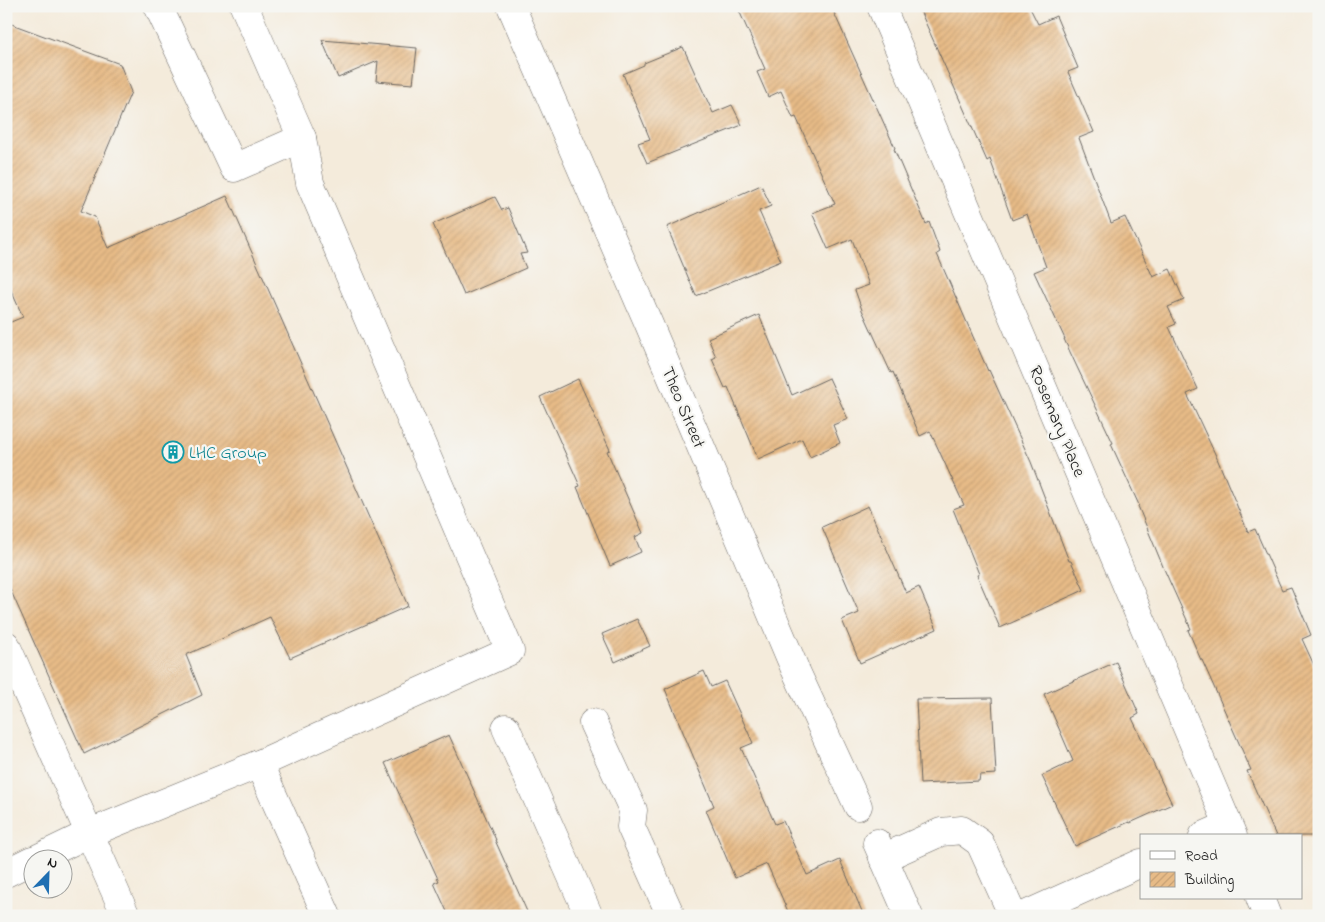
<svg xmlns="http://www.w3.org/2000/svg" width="1325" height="922" viewBox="0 0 1325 922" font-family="'Indie Flower',sans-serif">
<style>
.building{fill:url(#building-hatch)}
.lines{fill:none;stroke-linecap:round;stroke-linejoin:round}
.minor-casing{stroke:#68645f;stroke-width:29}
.minor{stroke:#fff;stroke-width:28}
.labels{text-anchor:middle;stroke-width:4.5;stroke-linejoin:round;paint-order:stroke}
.street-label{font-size:18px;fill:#1c1c1c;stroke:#f6f6f2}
.culture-label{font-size:18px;fill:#0d838f;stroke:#f6f6f2;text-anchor:start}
</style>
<defs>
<pattern id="building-hatch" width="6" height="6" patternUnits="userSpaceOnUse" patternTransform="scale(1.25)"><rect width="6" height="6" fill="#e7bb87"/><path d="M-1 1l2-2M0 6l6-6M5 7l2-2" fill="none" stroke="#c6a074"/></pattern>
</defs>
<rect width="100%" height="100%" fill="#f6f6f2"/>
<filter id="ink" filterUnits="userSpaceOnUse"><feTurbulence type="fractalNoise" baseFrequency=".02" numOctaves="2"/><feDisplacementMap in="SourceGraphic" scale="10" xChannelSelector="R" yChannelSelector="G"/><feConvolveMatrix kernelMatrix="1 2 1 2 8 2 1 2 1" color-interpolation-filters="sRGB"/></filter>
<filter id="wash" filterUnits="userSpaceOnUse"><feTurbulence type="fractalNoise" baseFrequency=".0096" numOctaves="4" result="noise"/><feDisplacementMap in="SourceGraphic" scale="20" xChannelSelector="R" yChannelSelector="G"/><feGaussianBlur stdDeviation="1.12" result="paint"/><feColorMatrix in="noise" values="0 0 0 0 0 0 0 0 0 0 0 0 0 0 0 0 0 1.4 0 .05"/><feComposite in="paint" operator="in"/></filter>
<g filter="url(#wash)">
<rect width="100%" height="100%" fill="#f4ebdb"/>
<g id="blocks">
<g class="building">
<polygon points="737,6 831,6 895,148 894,149 926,224 929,222 940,252 937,254 988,371 989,370 1031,462 1069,561 1071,561 1084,590 1000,628 977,575 979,574 953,509 964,505 930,431 920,436 893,372 891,373 862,310 855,290 869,285 852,239 828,249 812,213 835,204 796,117 793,118 781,91 768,97 757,72 765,69"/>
<polygon points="918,6 1029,6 1038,24 1056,16 1078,68 1068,72 1094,132 1079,138 1111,223 1125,217 1153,277 1170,269 1184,300 1168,307 1176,324 1169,327 1198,389 1187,394 1216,456 1248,532 1255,529 1282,590 1291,587 1311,635 1302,639 1319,676 1319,836 1276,836 1247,771 1251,770 1202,660 1201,660 1188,630 1191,629 1164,569 1138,506 1139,505 1111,444 1113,443 1077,367 1064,339 1065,339 1034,272 1046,267 1027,214 1012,220 990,159 987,161"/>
<polygon points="6,22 120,64 131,92 81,211 95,217 108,248 227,196 408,606 290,658 270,617 186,655 202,695 84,754 6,580 6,324 23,317 6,279"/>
<polygon points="322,40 417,48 413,84 376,81 378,61 338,78"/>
<polygon points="683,47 713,113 732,105 742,125 647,163 638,143 650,139 623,74 644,65 644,63"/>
<polygon points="761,185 771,206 759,211 781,261 696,296 667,227"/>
<polygon points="495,197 502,210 508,208 527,253 520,254 526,268 464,295 433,224"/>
<polygon points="759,315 792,395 829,378 848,419 833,425 840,443 810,457 802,439 758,459 728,387 725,388 712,359 716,357 708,338"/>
<polygon points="578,379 610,450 607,451 643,533 635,537 641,552 610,566 577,487 580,486 540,397"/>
<polygon points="868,506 906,593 919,587 937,629 860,663 842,620 859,613 822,527"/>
<polygon points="637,619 650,646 615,662 602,634"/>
<polygon points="1116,662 1139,714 1132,718 1172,804 1130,823 1129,822 1075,846 1042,776 1073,761 1044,694"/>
<polygon points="704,671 711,687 725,681 753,743 741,748 775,824 783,821 807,875 840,860 864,916 790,916 767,864 735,878 706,810 714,806 665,689"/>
<polygon points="992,698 996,774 980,775 979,781 920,784 916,699"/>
<polygon points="449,735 496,840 495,840 529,916 449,916 434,883 439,881 385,763"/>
</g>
</g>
</g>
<g filter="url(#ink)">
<use href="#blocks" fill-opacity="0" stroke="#68645f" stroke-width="1"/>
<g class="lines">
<g class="minor-casing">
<g id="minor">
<polyline points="158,6 234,168 302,138 244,6"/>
<polyline points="511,6 648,322 795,669 858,806"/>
<polyline points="881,6 1233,836"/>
<polyline points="6,645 126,916"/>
<polyline points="593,723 633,810 631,827 671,916"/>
<polyline points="506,728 589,916"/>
<polyline points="259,764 510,651 310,183 302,138"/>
<polyline points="1203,836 1228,825"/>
<polyline points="877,843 909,916"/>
<polyline points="883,858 941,832 962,830 980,843 1013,916"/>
<polyline points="34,860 90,833 259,764 327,916"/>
<polyline points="6,873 32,860"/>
<polyline points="1260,898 1267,916"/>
<polyline points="1023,916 1141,863"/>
</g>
</g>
<use href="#minor" class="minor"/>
</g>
</g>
<defs>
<g id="building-ring" transform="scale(1.125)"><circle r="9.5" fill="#f6f6f2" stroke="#0f9aa8" stroke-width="1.5"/><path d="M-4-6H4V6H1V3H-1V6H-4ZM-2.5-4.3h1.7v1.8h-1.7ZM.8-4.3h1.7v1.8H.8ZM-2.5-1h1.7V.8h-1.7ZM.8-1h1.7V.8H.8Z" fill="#0f9aa8"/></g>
</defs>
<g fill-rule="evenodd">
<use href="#building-ring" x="173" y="452"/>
</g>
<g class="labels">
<g class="street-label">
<text transform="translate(684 407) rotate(67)" y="6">Theo Street</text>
<text transform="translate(1058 421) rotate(67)" y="6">Rosemary Place</text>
</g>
<g class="culture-label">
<text x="189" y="458">LHC Group</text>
</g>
</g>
<rect width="1325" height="922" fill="none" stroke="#f6f6f2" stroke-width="25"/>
<rect x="1140" y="834" width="162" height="65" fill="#f6f6f2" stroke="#9f9f9c"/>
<rect x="1150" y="851" width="25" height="8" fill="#ffffff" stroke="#9f9f9c"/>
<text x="1185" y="860" font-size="15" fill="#1c1c1c">Road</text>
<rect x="1150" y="872" width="25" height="15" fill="url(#building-hatch)" stroke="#9f9f9c"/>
<text x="1185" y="884" font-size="15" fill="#1c1c1c">Building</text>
<g transform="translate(48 874) rotate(23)"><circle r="24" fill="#f6f6f2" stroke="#9f9f9c"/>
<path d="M0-4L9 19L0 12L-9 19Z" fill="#1f6fb2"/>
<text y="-8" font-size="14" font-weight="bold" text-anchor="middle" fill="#1c1c1c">N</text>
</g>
</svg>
